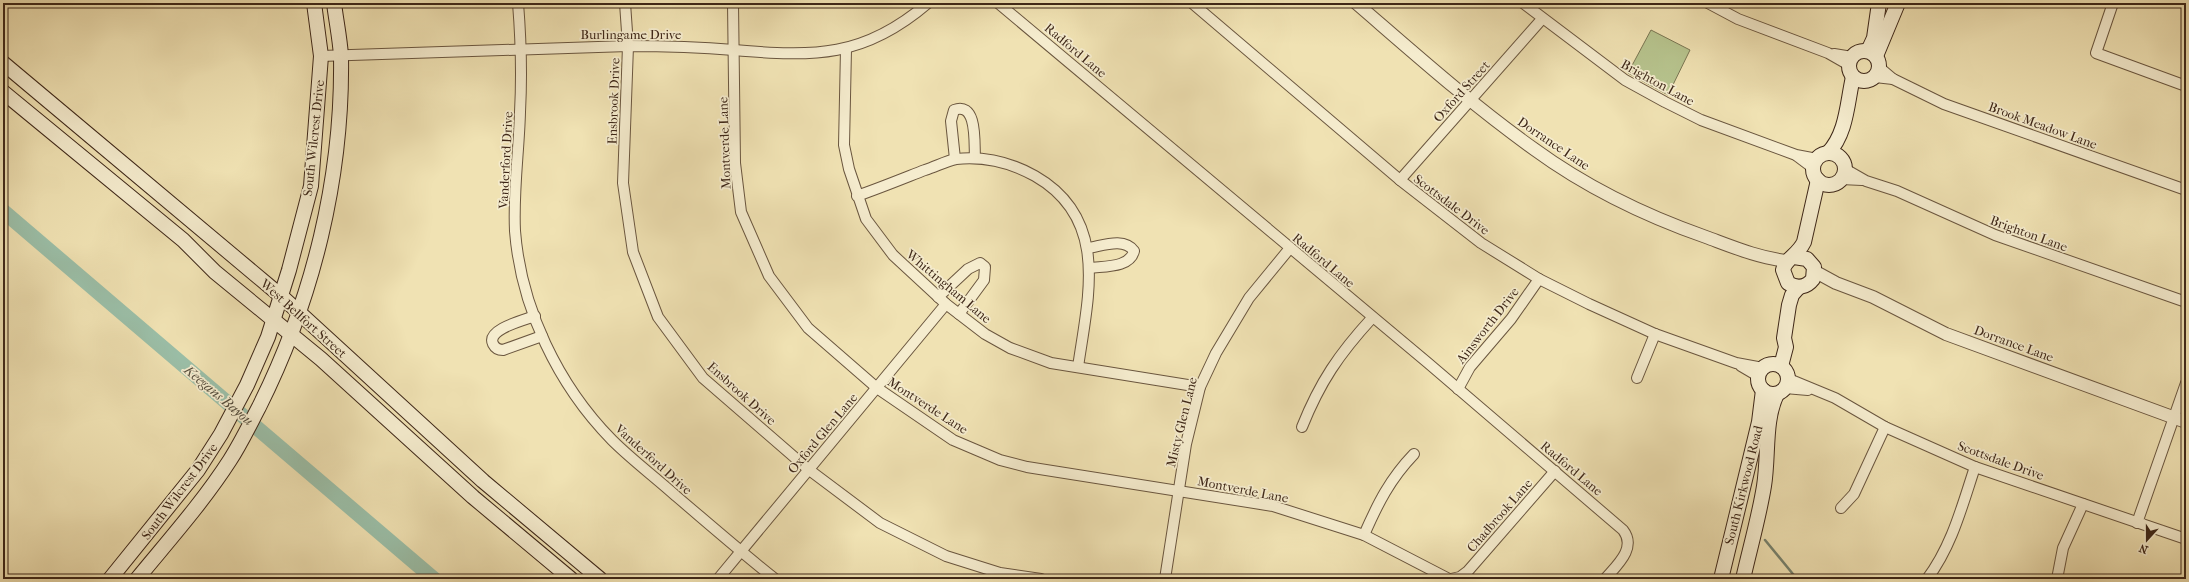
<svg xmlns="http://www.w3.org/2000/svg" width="2189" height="582" viewBox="0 0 2189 582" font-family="'IM FELL French Canon',serif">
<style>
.green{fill:#b7c48e;stroke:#7a7653}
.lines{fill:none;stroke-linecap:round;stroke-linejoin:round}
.stream{stroke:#76826e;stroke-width:2.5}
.river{stroke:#9bbfa8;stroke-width:15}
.minor-casing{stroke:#6a563f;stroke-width:12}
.tertiary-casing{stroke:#6a563f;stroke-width:14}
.secondary-casing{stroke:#3e2718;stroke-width:16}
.minor{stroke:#f5ecce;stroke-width:10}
.tertiary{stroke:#f5ecce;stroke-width:12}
.secondary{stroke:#f5ecce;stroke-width:14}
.labels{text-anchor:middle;stroke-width:3.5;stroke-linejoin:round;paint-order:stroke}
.street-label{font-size:13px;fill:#3e2718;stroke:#f5ecce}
.water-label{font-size:14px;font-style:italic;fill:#554d3c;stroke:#f5ecce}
</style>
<rect width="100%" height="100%" fill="#f0e2b3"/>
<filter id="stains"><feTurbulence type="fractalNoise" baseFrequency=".005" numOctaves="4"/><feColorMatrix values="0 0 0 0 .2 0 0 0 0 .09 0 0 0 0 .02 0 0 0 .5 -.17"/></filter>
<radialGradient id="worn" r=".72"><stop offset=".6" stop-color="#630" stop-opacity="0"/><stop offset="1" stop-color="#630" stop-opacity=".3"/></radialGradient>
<polygon class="green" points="1651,30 1690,50 1668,95 1628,73"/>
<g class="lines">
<polyline class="stream" points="1765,540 1797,579"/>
<polyline class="river" points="3,211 434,579"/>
<g class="minor-casing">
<g id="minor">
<path d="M 518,3 C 521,40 522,75 520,112 C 519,151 513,191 515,231 C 521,308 558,385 612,440 C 632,460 655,477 676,496 C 709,524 741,552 775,579"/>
<polyline points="625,3 628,46 623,183 633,252 658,317 703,378 808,469 880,523 946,556 1000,573 1041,579"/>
<polyline points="733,3 735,163 741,212 769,276 808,328 877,388 953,440 1000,460 1027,467 1273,506 1364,535 1449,579"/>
<path d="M 998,3 L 1428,363 L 1623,530 C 1637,548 1617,565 1605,579"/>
<polyline points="1192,3 1400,180 1481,243 1539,279 1589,304 1655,334 1736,363 1763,368"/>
<polyline points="1523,3 1625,80 1665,102 1701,120 1796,155 1817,159"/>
<polyline points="1708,3 1738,19 1828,53 1849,65"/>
<polyline points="2113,3 2096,53 2186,86"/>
<polyline points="846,49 844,145 849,169 866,219 893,255 946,304 985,334 1010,348 1051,363 1200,387"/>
<polyline points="1834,54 1852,57"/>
<path d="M 321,56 L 628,46 C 664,46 699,47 734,50 C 814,57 864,58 928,3"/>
<polyline points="1880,68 1893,79 1944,104 2186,190"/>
<polyline points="1875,77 1893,79"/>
<polyline points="1797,156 1813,168"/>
<path d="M 955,159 L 951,121 L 954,110 C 978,101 974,144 975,158"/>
<polyline points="1845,169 1866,181 1897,191 1995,235 2186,302"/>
<polyline points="1841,179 1862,180"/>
<polyline points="1400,180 1542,19"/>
<path d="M 857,196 C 880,188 902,179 925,170 C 935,167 946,161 956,159 C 985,156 1010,162 1035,176 C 1110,219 1088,297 1078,367"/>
<path d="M 1088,248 C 1102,246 1124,237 1134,251 C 1130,268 1104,266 1090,268"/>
<polyline points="938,297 968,269 980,263 985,267 984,280 959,314"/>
<path d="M 535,316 C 525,320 486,329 493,344 C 495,348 499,350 503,350 L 542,336"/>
<polyline points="1741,366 1758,376"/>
<polyline points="1637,378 1655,334"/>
<polyline points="1789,379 1835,398 1885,427 1975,467 2186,539"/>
<polyline points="1785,388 1808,390"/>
<polyline points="1458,389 1470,367 1511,319 1539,279"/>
<path d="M 1302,427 C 1320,382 1339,354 1372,318"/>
<polyline points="1841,508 1854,494 1885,427"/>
<polyline points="2137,523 2186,383"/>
<path d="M 1364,535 C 1378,503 1390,479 1414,454"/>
<polyline points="718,579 946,304"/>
<polyline points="1165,579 1186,444 1200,387 1216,353 1249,298 1290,248"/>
<polyline points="1451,579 1460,577 1468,571 1555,471"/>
<path d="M 1927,579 C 1952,546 1962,506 1975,467"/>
<polyline points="2057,579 2063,548 2083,504"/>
</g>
</g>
<g class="tertiary-casing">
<g id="tertiary">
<path d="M 1356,3 C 1414,53 1472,105 1534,149 C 1586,187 1646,216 1706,237 C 1733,247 1759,258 1787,261"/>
<polyline points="1814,271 1836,283 1873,297 1946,334 2186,422"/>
</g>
</g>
<g class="secondary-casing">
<g id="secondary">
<circle cx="1864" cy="66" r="15"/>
<polyline points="1868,51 1874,38 1879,3"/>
<polyline points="1876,56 1898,3"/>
<polyline points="3,63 281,296 483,481 600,579"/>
<polyline points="3,92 183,240 215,272 321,359 473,497 571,579"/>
<path d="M 1828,153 C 1847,133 1847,103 1853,77"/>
<circle cx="1829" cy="169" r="16"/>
<path d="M 1794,257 L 1807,259 L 1814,267 L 1813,279 C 1806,288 1797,289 1788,283 L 1783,270 C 1785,259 1798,255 1804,242 L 1818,180"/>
<circle cx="1773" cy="379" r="15"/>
<polyline points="1781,366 1786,347 1784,338 1789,305 1792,295 1799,287"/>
<polyline points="110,579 198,470 221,434 247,385 268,337 289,270 311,186 321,56 314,3"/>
<path d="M 137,579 C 169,540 203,502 230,460 C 241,443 250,424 259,407 C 313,299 343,177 341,56 C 340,39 336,20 334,3"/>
<polyline points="1721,579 1759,422 1763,390"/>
<path d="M 1743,579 C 1750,548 1759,517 1764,486 C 1769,455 1764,421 1777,394"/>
</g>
</g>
<use href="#minor" class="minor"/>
<use href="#tertiary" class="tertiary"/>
<use href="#secondary" class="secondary"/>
</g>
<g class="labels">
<g class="street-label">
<text x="631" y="39">Burlingame Drive</text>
<text transform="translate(1076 50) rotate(40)" y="5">Radford Lane</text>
<text transform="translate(1658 82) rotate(29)" y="5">Brighton Lane</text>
<text transform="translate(1461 91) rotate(-48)" y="5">Oxford Street</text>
<text transform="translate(613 101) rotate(-88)" y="5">Ensbrook Drive</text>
<text transform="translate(2043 125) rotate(20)" y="5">Brook Meadow Lane</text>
<text transform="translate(313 138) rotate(-84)" y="5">South Wilcrest Drive</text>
<text transform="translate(724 143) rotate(-92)" y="5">Montverde Lane</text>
<text transform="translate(1554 143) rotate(34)" y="5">Dorrance Lane</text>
<text transform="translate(505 160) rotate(-87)" y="5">Vanderford Drive</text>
<text transform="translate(1452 204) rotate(37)" y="5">Scottsdale Drive</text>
<text transform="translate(2029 233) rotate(20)" y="5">Brighton Lane</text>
<text transform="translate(1324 260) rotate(40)" y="5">Radford Lane</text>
<text transform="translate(949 286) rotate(40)" y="5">Whittingham Lane</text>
<text transform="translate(304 318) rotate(42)" y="5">West Bellfort Street</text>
<text transform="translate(1487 325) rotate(-52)" y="5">Ainsworth Drive</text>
<text transform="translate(2014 343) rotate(20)" y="5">Dorrance Lane</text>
<text transform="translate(742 393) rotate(42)" y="5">Ensbrook Drive</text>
<text transform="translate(928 405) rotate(33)" y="5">Montverde Lane</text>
<text transform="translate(1181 422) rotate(-76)" y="5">Misty Glen Lane</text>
<text transform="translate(822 433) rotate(-50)" y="5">Oxford Glen Lane</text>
<text transform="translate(654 459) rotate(42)" y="5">Vanderford Drive</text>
<text transform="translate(2001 460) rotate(20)" y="5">Scottsdale Drive</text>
<text transform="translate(1572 468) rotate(40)" y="5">Radford Lane</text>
<text transform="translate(1743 485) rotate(-76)" y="5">South Kirkwood Road</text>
<text transform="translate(1243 489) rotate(11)" y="5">Montverde Lane</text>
<text transform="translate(179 491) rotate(-53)" y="5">South Wilcrest Drive</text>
<text transform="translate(1499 515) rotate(-49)" y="5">Chadbrook Lane</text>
</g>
<g class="water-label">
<text transform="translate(219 395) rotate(40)" y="5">Keegans Bayou</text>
</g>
</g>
<rect width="2189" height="582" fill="none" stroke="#f0e2b3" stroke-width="16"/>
<rect x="4" y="4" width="2181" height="574" fill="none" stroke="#3e2718" stroke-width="2"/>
<rect x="8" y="8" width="2173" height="566" fill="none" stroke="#3e2718"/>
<g transform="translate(2147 540) rotate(201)" stroke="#f5ecce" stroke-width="3" paint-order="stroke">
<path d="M0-3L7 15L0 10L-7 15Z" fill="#3e2718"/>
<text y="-6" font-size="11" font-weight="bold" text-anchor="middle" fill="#3e2718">N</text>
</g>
<rect width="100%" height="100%" filter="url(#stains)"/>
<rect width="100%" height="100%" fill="url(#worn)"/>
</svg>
